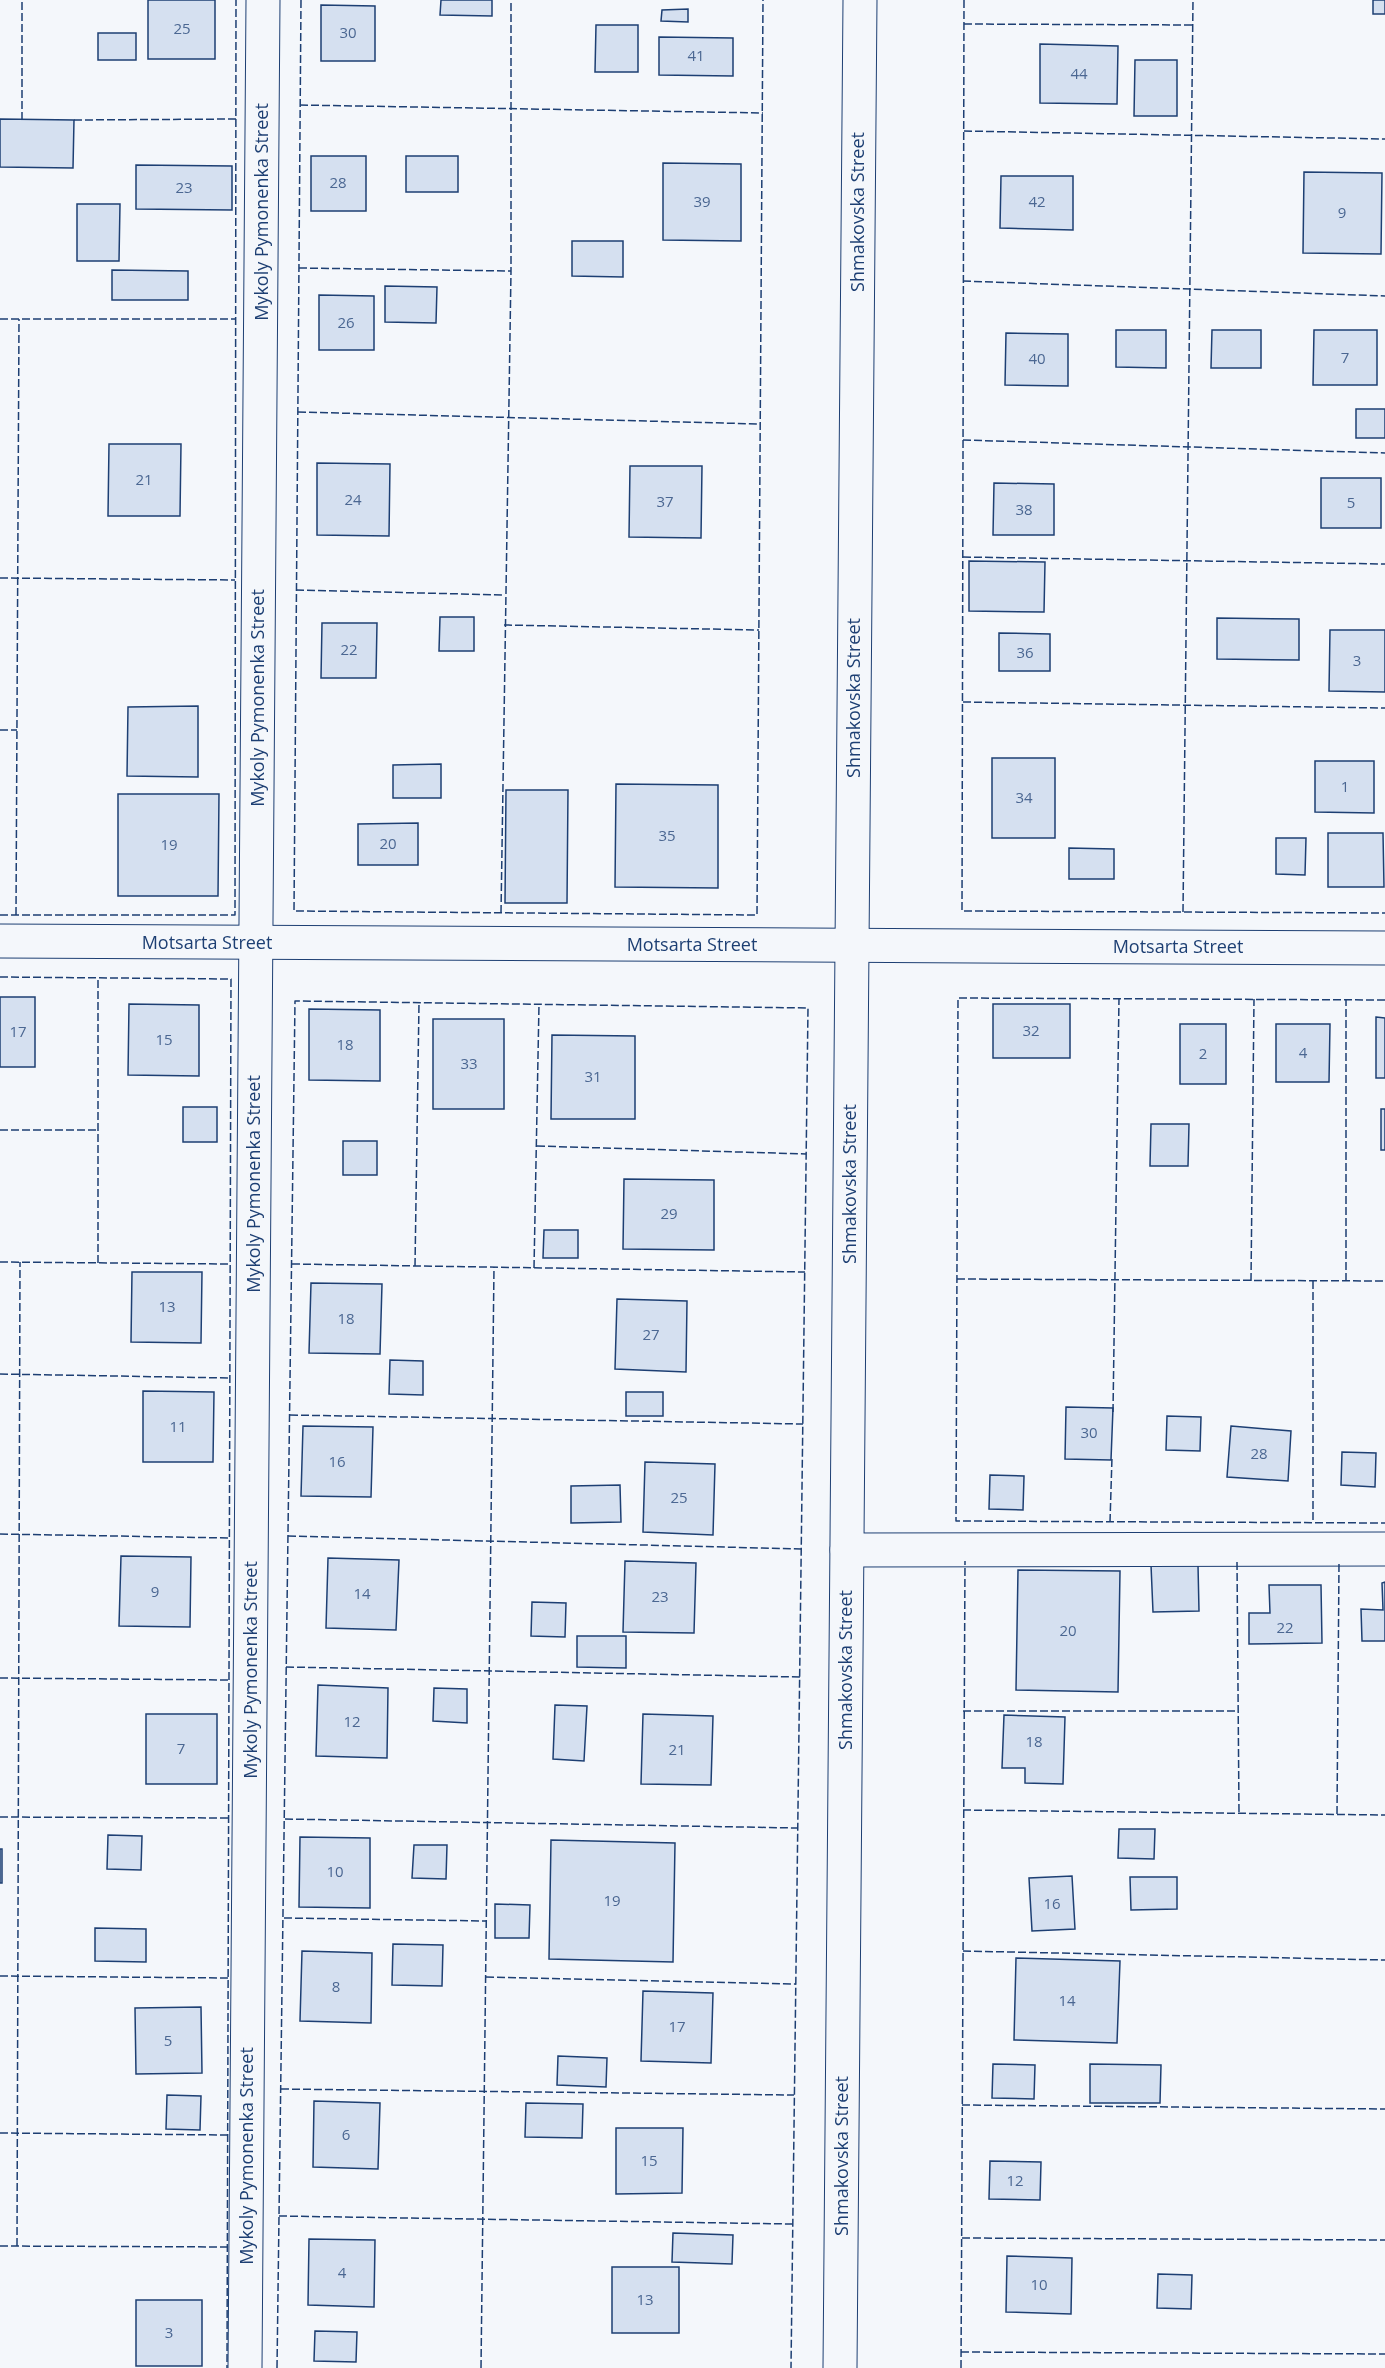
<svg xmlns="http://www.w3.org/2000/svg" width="1385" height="2368" viewBox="0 0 1385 2368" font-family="'Open Sans',sans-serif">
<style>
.building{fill:#d5e0f0;stroke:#1d3f73;stroke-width:1.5}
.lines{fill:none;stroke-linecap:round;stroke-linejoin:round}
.minor-casing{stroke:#1d3f73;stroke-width:35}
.minor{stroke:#f4f7fb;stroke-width:33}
.fence{stroke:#1d3f73;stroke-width:1.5;stroke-dasharray:8 3;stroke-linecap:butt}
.labels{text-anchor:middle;stroke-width:4.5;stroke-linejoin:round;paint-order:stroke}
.number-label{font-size:15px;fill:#4b6792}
.street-label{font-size:18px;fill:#1d3f73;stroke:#f4f7fb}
</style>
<rect width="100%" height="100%" fill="#f4f7fb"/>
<g class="building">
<rect x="148" y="0" width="67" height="59"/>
<polygon points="441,0 492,0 492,16 440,15"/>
<rect x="1373" y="0" width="12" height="14"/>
<polygon points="321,5 375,6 375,61 321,61"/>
<polygon points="688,9 688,22 661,21 662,10"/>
<polygon points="596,25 638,25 638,72 595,72"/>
<rect x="98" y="33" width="38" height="27"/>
<polygon points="659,37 733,38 733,76 659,75"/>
<polygon points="1040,44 1118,46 1117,104 1040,103"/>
<polygon points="1135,60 1177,60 1177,116 1134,116"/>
<polygon points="0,119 74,120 73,168 0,167"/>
<rect x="311" y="156" width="55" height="55"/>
<rect x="406" y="156" width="52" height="36"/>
<polygon points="663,163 741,164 741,241 663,240"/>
<polygon points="136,165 232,166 232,210 136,209"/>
<polygon points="1304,172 1382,173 1381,254 1303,253"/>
<polygon points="1001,176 1073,176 1073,230 1000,228"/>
<polygon points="77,204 120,204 119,261 77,261"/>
<polygon points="572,241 623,241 623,277 572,276"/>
<polygon points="112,270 188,271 188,300 112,300"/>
<polygon points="385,286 437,287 436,323 385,322"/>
<polygon points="319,295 374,296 374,350 319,350"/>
<polygon points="1116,330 1166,330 1166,368 1116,367"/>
<polygon points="1212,330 1261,330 1261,368 1211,368"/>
<polygon points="1314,330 1377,330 1377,385 1313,385"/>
<polygon points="1006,333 1068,334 1068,386 1005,385"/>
<rect x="1356" y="409" width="29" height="29"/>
<polygon points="109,444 181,444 180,516 108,516"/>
<polygon points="317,463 390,464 389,536 317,535"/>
<polygon points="630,466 702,466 701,538 629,537"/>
<rect x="1321" y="478" width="60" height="50"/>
<polygon points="994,483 1054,484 1054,535 993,535"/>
<polygon points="969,561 1045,562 1044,612 969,611"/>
<polygon points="440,617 474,617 474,651 439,651"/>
<polygon points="1217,618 1299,619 1299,660 1217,659"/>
<polygon points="322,623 377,623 376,678 321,678"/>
<polygon points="1330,630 1385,630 1385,692 1329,691"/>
<polygon points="999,633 1050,634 1050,671 999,671"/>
<polygon points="198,706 198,777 127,776 128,707"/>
<rect x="992" y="758" width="63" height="80"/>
<polygon points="1315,761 1374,761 1374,813 1315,812"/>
<polygon points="441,764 441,798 393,798 393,765"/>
<polygon points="616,784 718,785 718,888 615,887"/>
<polygon points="506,790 568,790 567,903 505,903"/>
<polygon points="118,794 219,794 218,896 118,896"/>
<polygon points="418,823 418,865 358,865 358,824"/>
<polygon points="1328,833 1383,833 1384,887 1328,887"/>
<polygon points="1276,838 1306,838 1305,875 1276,874"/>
<polygon points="1069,848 1114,849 1114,879 1069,879"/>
<rect x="0" y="997" width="35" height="70"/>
<polygon points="129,1004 199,1005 199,1076 128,1075"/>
<rect x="993" y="1004" width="77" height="54"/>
<polygon points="309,1009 380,1010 380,1081 309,1080"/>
<polygon points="1376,1017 1385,1018 1385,1078 1376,1078"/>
<rect x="433" y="1019" width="71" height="90"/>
<rect x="1180" y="1024" width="46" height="60"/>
<polygon points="1276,1024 1330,1024 1329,1082 1276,1082"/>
<polygon points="552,1035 635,1036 635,1119 551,1119"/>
<rect x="183" y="1107" width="34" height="35"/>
<rect x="1381" y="1109" width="4" height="41"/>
<polygon points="1151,1124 1189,1124 1188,1166 1150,1166"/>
<rect x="343" y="1141" width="34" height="34"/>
<polygon points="624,1179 714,1180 714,1250 623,1249"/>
<polygon points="544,1230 578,1230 578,1258 543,1258"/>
<polygon points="132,1272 202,1272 201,1343 131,1342"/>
<polygon points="311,1283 382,1284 380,1354 309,1353"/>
<polygon points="617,1299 687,1301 686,1372 615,1369"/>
<polygon points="390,1360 423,1361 423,1395 389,1394"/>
<polygon points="143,1391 214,1392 213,1462 143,1462"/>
<rect x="626" y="1392" width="37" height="24"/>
<polygon points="1066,1407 1113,1408 1111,1460 1065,1459"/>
<polygon points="1167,1416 1201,1417 1200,1451 1166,1450"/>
<polygon points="303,1426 373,1427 371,1497 301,1496"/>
<polygon points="1231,1426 1291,1431 1288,1481 1227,1477"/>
<polygon points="1342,1452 1376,1453 1375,1487 1341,1485"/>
<polygon points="645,1462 715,1464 713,1535 643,1532"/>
<polygon points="990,1475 1024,1476 1023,1510 989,1509"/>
<polygon points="620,1485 621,1522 571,1523 571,1486"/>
<polygon points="121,1556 191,1557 190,1627 119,1626"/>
<polygon points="328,1558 399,1560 396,1630 326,1628"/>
<polygon points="625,1561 696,1563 694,1633 623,1632"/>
<polygon points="1151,1565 1198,1565 1199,1611 1153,1612"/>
<polygon points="1018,1570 1120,1571 1118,1692 1016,1690"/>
<polygon points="1385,1582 1385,1641 1362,1641 1361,1609 1383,1610 1382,1583"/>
<polygon points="1269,1585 1321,1585 1322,1643 1249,1644 1249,1613 1270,1613"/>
<polygon points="532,1602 566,1603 565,1637 531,1636"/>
<polygon points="577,1636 626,1636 626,1668 577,1667"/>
<polygon points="318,1685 388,1688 387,1758 316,1756"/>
<polygon points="434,1688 467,1689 467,1723 433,1721"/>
<polygon points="555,1705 587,1706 584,1761 553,1759"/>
<rect x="146" y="1714" width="71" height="70"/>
<polygon points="643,1714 713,1716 711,1785 641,1784"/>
<polygon points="1004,1715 1065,1717 1063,1784 1025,1783 1025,1768 1002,1768"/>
<polygon points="1119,1829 1155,1829 1154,1859 1118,1858"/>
<polygon points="108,1835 142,1836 141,1870 107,1869"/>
<polygon points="300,1837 370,1838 370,1908 299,1907"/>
<polygon points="551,1840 675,1843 673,1962 549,1959"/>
<polygon points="414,1845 447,1845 446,1879 412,1878"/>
<rect x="0" y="1849" width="2" height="34"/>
<polygon points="1072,1876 1075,1929 1032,1931 1029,1878"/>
<polygon points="1130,1877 1177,1877 1177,1909 1131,1910"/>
<polygon points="495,1904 530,1905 529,1938 495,1938"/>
<polygon points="95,1928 146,1929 146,1962 95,1961"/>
<polygon points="393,1944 443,1945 442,1986 392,1985"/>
<polygon points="302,1951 372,1953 371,2023 300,2021"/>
<polygon points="1016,1958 1120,1961 1117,2043 1014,2040"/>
<polygon points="643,1991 713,1993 711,2063 641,2061"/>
<polygon points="201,2007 202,2073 136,2074 135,2008"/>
<polygon points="558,2056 607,2058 606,2087 557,2085"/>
<polygon points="993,2064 1035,2065 1034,2099 992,2098"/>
<polygon points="1090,2064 1161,2065 1160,2103 1090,2103"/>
<polygon points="167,2095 201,2096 200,2130 166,2129"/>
<polygon points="314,2101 380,2103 378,2169 313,2167"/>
<polygon points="526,2103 583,2104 582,2138 525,2137"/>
<polygon points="616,2128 683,2128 682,2193 616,2194"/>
<polygon points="990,2161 1041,2162 1040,2200 989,2199"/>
<polygon points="673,2233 733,2235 732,2264 672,2262"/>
<polygon points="309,2239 375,2240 374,2307 308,2305"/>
<polygon points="1007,2256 1072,2258 1071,2314 1006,2312"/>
<rect x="612" y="2267" width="67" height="66"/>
<polygon points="1158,2274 1192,2275 1191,2309 1157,2308"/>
<rect x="136" y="2300" width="66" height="66"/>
<polygon points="315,2331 357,2332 356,2362 314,2361"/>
</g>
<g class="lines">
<g class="minor-casing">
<g id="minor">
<polyline points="0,941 1385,948"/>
<polyline points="847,1550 1385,1549"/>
<polyline points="245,2368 263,0"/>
<polyline points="840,2368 860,0"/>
</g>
</g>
<use href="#minor" class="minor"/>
<g class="fence">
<polyline points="301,0 294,911 757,915 763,0"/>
<polyline points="964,0 962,911 1385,913"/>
<polyline points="964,24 1193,25"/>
<polyline points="300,105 763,113"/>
<polyline points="22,120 22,0"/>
<polyline points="74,120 236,119"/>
<polyline points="964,131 1385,139"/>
<polyline points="299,268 511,271"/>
<polyline points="963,281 1385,296"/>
<polyline points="0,319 235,319"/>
<polyline points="298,412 760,424"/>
<polyline points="963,440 1385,453"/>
<polyline points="963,557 1385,564"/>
<polyline points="0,578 235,580"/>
<polyline points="296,590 505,595"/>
<polyline points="504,625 759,630"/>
<polyline points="963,702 1385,708"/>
<polyline points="0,730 17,730"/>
<polyline points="1183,912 1193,0"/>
<polyline points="501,913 511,271 511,0"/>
<polyline points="0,915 235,915 236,0"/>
<polyline points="16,915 19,319"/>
<polyline points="0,977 231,979 227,2368"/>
<polyline points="1385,1000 958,998 956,1521 1385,1523"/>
<polyline points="0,1130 98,1130"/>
<polyline points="537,1146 806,1154"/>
<polyline points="0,1262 230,1264"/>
<polyline points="98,1263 98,978"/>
<polyline points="292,1264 805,1272"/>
<polyline points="415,1266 419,1003"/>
<polyline points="534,1268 539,1004"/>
<polyline points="957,1279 1385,1281"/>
<polyline points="1251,1281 1254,999"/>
<polyline points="1313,1281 1313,1523"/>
<polyline points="1346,1281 1346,1000"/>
<polyline points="0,1374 230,1378"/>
<polyline points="1113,1412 1119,998"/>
<polyline points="290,1415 803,1424"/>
<polyline points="1110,1522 1112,1457"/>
<polyline points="0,1534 230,1538"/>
<polyline points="288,1536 801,1549"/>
<polyline points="1237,1562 1239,1813"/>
<polyline points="286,1667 800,1677"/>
<polyline points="0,1678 229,1680"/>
<polyline points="963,1711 1237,1711"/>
<polyline points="963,1810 1385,1815"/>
<polyline points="1337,1814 1339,1563"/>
<polyline points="0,1817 229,1818"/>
<polyline points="285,1819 798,1828"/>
<polyline points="284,1918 487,1921"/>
<polyline points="963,1951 1385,1960"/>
<polyline points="0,1976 228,1978"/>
<polyline points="486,1977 796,1984"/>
<polyline points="281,2089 794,2095"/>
<polyline points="962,2105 1385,2109"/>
<polyline points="0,2133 228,2135"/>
<polyline points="279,2216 792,2224"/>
<polyline points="962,2238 1385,2240"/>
<polyline points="0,2246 228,2247"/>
<polyline points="17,2246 20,1262"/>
<polyline points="961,2352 1385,2354"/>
<polyline points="277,2368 295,1001 808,1008 791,2368"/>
<polyline points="481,2368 494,1267"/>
<polyline points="961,2368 965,1561"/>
</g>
</g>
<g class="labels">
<g class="number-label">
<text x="182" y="34">25</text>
<text x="348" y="38">30</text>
<text x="696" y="61">41</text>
<text x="1079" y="79">44</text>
<text x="338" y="188">28</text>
<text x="184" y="193">23</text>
<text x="702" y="207">39</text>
<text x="1037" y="207">42</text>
<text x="1342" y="218">9</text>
<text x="346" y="328">26</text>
<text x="1345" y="363">7</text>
<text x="1037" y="364">40</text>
<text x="144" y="485">21</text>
<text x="353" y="505">24</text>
<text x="665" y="507">37</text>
<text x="1351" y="508">5</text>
<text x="1024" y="515">38</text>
<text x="349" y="655">22</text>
<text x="1025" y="658">36</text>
<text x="1357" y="666">3</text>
<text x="1345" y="792">1</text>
<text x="1024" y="803">34</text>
<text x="667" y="841">35</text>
<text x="388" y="849">20</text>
<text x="169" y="850">19</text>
<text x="1031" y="1036">32</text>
<text x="18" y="1037">17</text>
<text x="164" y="1045">15</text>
<text x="345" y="1050">18</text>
<text x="1303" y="1058">4</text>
<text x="1203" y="1059">2</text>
<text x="469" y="1069">33</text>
<text x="593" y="1082">31</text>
<text x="669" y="1219">29</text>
<text x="167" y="1312">13</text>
<text x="346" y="1324">18</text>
<text x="651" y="1340">27</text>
<text x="178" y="1432">11</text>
<text x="1089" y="1438">30</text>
<text x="1259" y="1459">28</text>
<text x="337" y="1467">16</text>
<text x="679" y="1503">25</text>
<text x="155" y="1597">9</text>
<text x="362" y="1599">14</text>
<text x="660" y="1602">23</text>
<text x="1285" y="1633">22</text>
<text x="1068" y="1636">20</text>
<text x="352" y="1727">12</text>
<text x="1034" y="1747">18</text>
<text x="181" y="1754">7</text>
<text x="677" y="1755">21</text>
<text x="335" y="1877">10</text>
<text x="612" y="1906">19</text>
<text x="1052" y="1909">16</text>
<text x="336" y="1992">8</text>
<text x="1067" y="2006">14</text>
<text x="677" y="2032">17</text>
<text x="168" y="2046">5</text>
<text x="346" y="2140">6</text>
<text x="649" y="2166">15</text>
<text x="1015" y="2186">12</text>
<text x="342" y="2278">4</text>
<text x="1039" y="2290">10</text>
<text x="645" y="2305">13</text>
<text x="169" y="2338">3</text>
</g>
<g class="street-label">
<text transform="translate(262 212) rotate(-90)" y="6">Mykoly Pymonenka Street</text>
<text transform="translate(858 212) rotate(-90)" y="6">Shmakovska Street</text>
<text transform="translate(258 698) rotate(-90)" y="6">Mykoly Pymonenka Street</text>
<text transform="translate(854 698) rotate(-90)" y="6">Shmakovska Street</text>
<text x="207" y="949">Motsarta Street</text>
<text x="692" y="951">Motsarta Street</text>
<text x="1178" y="953">Motsarta Street</text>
<text transform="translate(254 1184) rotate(-90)" y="6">Mykoly Pymonenka Street</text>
<text transform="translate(850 1184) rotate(-90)" y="6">Shmakovska Street</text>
<text transform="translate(251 1670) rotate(-90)" y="6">Mykoly Pymonenka Street</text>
<text transform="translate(846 1670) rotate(-90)" y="6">Shmakovska Street</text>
<text transform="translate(247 2156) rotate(-90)" y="6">Mykoly Pymonenka Street</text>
<text transform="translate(842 2156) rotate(-90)" y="6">Shmakovska Street</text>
</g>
</g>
</svg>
